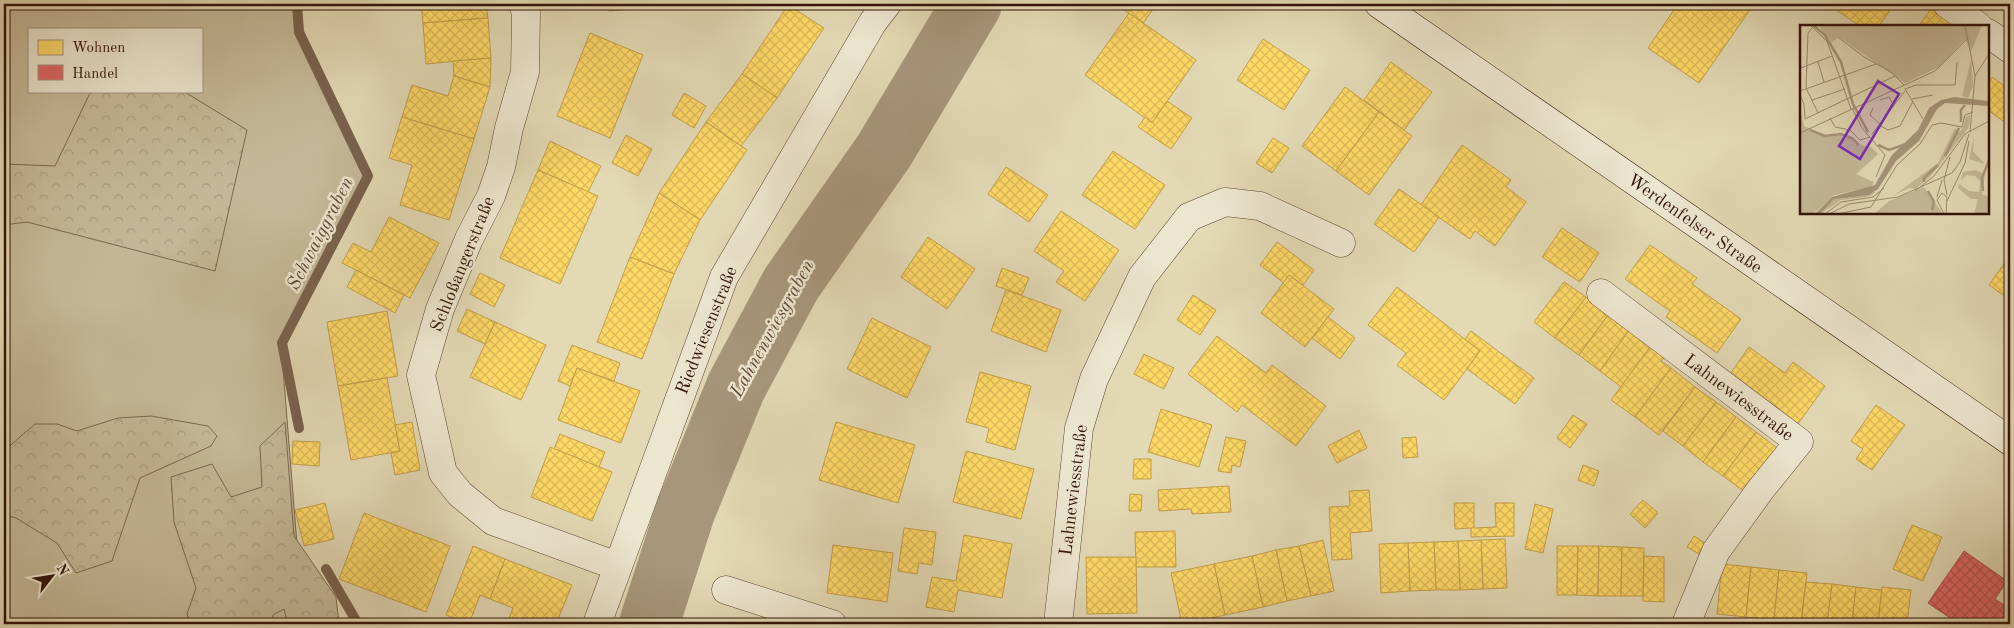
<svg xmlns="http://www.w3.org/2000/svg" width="2014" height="628" viewBox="0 0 2014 628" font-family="'Old Standard TT',serif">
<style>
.green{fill:#c5b898;stroke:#7c6650;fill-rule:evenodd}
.forest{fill:url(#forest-crowns);stroke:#7c6650}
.homes{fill:url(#homes-cross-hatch);stroke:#c29e4a}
.shops{fill:url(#shops-cross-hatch);stroke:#ac4d4a}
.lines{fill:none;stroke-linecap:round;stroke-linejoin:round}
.stream{stroke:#78624d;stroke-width:10}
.river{stroke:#a7967b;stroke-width:60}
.street-casing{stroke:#5e4534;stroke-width:29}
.secondary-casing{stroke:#321409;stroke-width:29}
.street{stroke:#ede6cf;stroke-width:28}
.secondary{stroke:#ede6cf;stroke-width:28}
.labels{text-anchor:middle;stroke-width:5;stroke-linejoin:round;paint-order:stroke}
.street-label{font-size:18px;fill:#321409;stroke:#ede6cf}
.water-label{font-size:19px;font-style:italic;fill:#614837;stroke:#ede6cf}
.inset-river{fill:none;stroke:#a7967b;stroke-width:2.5}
.inset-road{fill:none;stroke:#9c8a70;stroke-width:1}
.view{fill:#7b2cbf;fill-opacity:0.15;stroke:#7b2cbf;stroke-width:2.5}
.inset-edge{fill:none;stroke:#321409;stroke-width:2.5}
</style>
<defs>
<pattern id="forest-crowns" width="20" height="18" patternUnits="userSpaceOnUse" patternTransform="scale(1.25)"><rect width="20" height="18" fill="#c5b898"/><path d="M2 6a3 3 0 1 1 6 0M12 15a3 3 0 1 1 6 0" fill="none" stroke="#aa9d82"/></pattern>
<pattern id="homes-cross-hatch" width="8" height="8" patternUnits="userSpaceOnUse" patternTransform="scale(1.25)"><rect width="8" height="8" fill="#ffd966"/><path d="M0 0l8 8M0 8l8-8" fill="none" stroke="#dbb957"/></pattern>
<pattern id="shops-cross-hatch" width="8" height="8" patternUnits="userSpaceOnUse" patternTransform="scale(1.25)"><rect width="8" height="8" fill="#e06666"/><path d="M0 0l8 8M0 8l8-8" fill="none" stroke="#b65352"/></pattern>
</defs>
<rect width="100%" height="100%" fill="#e3d9b5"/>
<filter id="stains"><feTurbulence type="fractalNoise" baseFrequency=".004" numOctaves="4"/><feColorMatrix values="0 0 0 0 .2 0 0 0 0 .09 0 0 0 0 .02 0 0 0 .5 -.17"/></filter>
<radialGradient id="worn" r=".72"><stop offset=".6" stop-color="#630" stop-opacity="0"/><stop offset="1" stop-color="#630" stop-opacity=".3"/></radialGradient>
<path class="green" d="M 4,4 L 296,4 L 298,33 L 366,176 L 281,343 L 299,570 L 344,624 L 4,624 ZM 29,29 L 201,29 L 201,91 L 29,91 Z"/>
<g class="forest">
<polygon points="91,91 183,91 247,130 215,271 27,222 4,225 4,164 55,166"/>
<polygon points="151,416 208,426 217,436 211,446 140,478 112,561 76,573 57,543 16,518 4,515 4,451 35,424 57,424 77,431 118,418"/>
<polygon points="285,422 294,536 336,597 339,624 288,624 284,609 273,615 272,624 190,624 187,614 196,588 174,522 171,477 212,464 231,497 262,487 260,446"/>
</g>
<g class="homes">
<polygon points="421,4 486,4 488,18 423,23"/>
<polygon points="608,4 633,4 633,9 609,11"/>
<polygon points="1115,4 1157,4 1143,23"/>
<polygon points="1678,4 1754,4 1699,83 1648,48"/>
<polygon points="1827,4 1883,4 1891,9 1879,26 1860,26"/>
<polygon points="788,5 824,28 777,98 742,74"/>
<polygon points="1933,6 1961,26 1919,26"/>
<polygon points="1129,13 1196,60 1152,123 1085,75"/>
<polygon points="488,18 491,58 426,64 423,23"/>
<polygon points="590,33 643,55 610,138 557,116"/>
<polygon points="1263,39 1310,70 1284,110 1237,80"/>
<polygon points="491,58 490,87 454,76 453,61"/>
<polygon points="1391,62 1432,92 1404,130 1364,100"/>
<polygon points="742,74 777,98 741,146 706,122"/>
<polygon points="454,76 490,87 474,139 402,117 412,85 448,96"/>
<polygon points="1992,77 2010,90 2010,126 1988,110 1988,84"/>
<polygon points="1345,87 1379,112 1336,171 1302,146"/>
<polygon points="684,93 706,106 694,128 672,115"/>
<polygon points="1167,101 1192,118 1171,149 1138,127 1145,117 1152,123"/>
<polygon points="1379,112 1412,136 1369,195 1336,171"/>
<polygon points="402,117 474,139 449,220 400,205 412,165 389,158"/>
<polygon points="706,122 747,150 700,220 659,193"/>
<polygon points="626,135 652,149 638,176 612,163"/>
<polygon points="1273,138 1289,148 1272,173 1256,163"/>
<polygon points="550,141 601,166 588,192 538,170"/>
<polygon points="1462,145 1511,180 1506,187 1526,202 1495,246 1475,231 1470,239 1421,205"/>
<polygon points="1113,151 1165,185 1135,229 1082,195"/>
<polygon points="1006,167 1048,195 1029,222 988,194"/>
<polygon points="538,170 598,196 560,284 500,258"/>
<polygon points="1399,189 1439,217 1414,252 1374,224"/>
<polygon points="659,193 700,220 674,274 630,257"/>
<polygon points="1061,211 1119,250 1085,301 1056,282 1064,271 1034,251"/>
<polygon points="389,217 439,243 410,298 342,263 353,243 371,252"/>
<polygon points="1562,228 1599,253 1580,282 1542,257"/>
<polygon points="928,237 975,269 947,309 901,277"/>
<polygon points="1277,242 1314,270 1303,285 1289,275 1284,283 1260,265"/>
<polygon points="1650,245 1697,278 1692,284 1741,319 1717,353 1666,317 1670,311 1625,279"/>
<polygon points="2010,255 2010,300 1989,285"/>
<polygon points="630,257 674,274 642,359 597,342"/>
<polygon points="1002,268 1029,278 1022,295 996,286"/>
<polygon points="356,270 404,295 395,313 347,287"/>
<polygon points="480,273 505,285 494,307 470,294"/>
<polygon points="1289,275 1334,309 1305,347 1261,313"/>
<polygon points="1564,282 1586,297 1555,338 1534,322"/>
<polygon points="1397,287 1480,351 1444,400 1397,365 1406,353 1368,325"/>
<polygon points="1006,290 1061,310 1046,352 991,331"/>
<polygon points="1193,295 1216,310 1200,335 1177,320"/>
<polygon points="1586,297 1608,315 1579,355 1555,338"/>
<polygon points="467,309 495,322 485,344 457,331"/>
<polygon points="387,311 398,376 338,386 327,322"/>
<polygon points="1608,315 1629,330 1600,371 1579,355"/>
<polygon points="1328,317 1355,338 1340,359 1312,338"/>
<polygon points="872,318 931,347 907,398 847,369"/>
<polygon points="495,322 546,345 521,400 470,377"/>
<polygon points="1629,330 1651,346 1621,387 1600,371"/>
<polygon points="1471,331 1534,378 1515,404 1467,369 1480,351 1465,339"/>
<polygon points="1217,336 1266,373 1272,365 1326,406 1296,446 1242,405 1237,412 1188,374"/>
<polygon points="572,345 620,363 614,381 577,368 570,386 558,381"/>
<polygon points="1651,346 1665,357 1661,361 1671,368 1635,417 1611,400"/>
<polygon points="1749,347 1785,373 1793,362 1825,386 1798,424 1730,374"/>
<polygon points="1144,354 1174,368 1164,389 1134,374"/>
<polygon points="577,368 640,391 621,443 558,420"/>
<polygon points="1671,368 1695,387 1659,435 1635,417"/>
<polygon points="980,372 1031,386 1015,450 986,442 989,428 966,422"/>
<polygon points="387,378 400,451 351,460 338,386"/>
<polygon points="1695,387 1716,402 1683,446 1663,431"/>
<polygon points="1716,402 1736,417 1703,462 1683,446"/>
<polygon points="1876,405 1905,425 1872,470 1856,459 1863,449 1851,441"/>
<polygon points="1161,409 1212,425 1199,467 1148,452"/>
<polygon points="1573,415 1587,424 1570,448 1557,438"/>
<polygon points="1736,417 1756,432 1723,476 1703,462"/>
<polygon points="412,422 420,470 395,475 391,453 400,451 395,425"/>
<polygon points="836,422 915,445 898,503 819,480"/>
<polygon points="1359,430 1367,448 1337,463 1328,446"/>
<polygon points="1756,432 1777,448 1745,492 1723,476"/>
<polygon points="560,434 605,452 599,467 554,449"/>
<polygon points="1226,437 1246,441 1240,467 1232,465 1231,473 1218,471"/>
<polygon points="1416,437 1418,457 1403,458 1402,438"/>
<polygon points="293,441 320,442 319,466 292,464"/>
<polygon points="550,447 612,472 592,521 531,497"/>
<polygon points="966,451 1034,469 1021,519 953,502"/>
<polygon points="1134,459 1151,459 1151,479 1133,479"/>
<polygon points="1583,465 1599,471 1594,486 1578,480"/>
<polygon points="1229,486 1231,512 1192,514 1191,509 1159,511 1158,490"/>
<polygon points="1369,490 1372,531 1350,533 1352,559 1332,560 1329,507 1350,506 1349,491"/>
<polygon points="1130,494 1142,495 1141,511 1129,511"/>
<polygon points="1643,500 1658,513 1645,528 1630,514"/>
<polygon points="325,503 334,539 304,546 295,510"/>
<polygon points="1454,503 1474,503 1474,528 1496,527 1495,503 1514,503 1514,536 1471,537 1471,528 1455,529"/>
<polygon points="1535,504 1553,509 1543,553 1525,549"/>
<polygon points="364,513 450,546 426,612 339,579"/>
<polygon points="1912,525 1942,537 1923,581 1893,569"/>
<polygon points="904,528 936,532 932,565 919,563 917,574 898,571"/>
<polygon points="1175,531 1176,567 1136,567 1135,532"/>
<polygon points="964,535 1012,544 1002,598 958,590 954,612 926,607 932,577 956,581"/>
<polygon points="1694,536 1705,543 1699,554 1687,547"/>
<polygon points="1505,539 1507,588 1483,589 1481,540"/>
<polygon points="1323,540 1334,591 1311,596 1299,546"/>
<polygon points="1481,540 1483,589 1460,590 1458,541"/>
<polygon points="1458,541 1460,590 1436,590 1434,542"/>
<polygon points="1434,542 1436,590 1410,591 1408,543"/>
<polygon points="1408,543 1410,591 1381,593 1379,544"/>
<polygon points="833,545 893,553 887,602 827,593"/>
<polygon points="473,546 505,559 490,599 480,595 469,624 446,615"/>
<polygon points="1299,546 1311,596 1287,601 1276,550"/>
<polygon points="1557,546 1578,546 1577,595 1557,595"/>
<polygon points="1578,546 1599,546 1598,596 1577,595"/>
<polygon points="1599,546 1622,547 1621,596 1598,596"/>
<polygon points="1622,547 1644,548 1643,596 1621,596"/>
<polygon points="1276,550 1287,601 1263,607 1252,556"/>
<polygon points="1252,556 1263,607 1225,615 1214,564"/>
<polygon points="1644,556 1664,557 1664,602 1643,601"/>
<polygon points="1086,557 1136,557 1137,613 1087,614"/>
<polygon points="505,559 572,585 556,624 507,624 513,608 490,599"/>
<polygon points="1214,564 1225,615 1211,618 1212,624 1182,624 1171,573"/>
<polygon points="1722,564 1751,567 1746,617 1717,614"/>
<polygon points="1751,567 1779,570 1774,620 1746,617"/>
<polygon points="1779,570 1807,573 1801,623 1774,620"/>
<polygon points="1806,582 1832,584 1827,624 1801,624"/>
<polygon points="1832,584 1856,587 1852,624 1827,624"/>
<polygon points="1856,587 1882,590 1878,624 1852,624"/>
<polygon points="1882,587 1911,590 1907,624 1878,624"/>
</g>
<polygon class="shops" points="1964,551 2007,581 1995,599 2010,609 2010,624 1959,624 1928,603"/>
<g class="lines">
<g class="stream">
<polyline points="297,4 299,32 368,176 282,343 299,428"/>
<polyline points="326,569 358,624"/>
</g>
<polyline class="river" points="649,624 685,512 736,387 791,284 884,151 972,4"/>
<g class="street-casing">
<g id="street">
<polyline points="523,4 526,13 525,72 509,128 501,167 491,196 469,239 440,309 421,375 443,473 460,494 493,521 617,566"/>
<polyline points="1947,4 1978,26"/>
<polyline points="1988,33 2010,49"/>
<polyline points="1601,293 1799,442 1761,489 1716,551 1686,624"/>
<polyline points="726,590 832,624"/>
<polyline points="597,624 724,277 873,22 887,4"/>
<polyline points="1058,624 1079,428 1094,379 1142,277 1189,217 1225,202 1260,206 1341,243"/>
</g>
</g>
<g class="secondary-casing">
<polyline id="secondary" points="1379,4 2010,441"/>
</g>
<use href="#street" class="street"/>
<use href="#secondary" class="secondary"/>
</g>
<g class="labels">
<g class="street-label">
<text transform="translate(1695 223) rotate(35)" y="6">Werdenfelser Straße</text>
<text transform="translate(462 264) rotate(-68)" y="6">Schloßangerstraße</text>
<text transform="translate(706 330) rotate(-68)" y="6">Riedwiesenstraße</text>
<text transform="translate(1739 397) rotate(37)" y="6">Lahnewiesstraße</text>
<text transform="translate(1073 490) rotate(-83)" y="6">Lahnewiesstraße</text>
</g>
<g class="water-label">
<text transform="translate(319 233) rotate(-63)" y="7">Schwaiggraben</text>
<text transform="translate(771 328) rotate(-61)" y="7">Lahnenwiesgraben</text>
</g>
</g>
<g transform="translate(1800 25)">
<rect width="189" height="189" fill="#e3d9b5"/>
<path d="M 18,0 L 182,0 L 171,27 L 165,14 L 139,42 L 105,58 L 39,12 L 32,17 ZM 171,35 L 173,61 L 168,73 L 162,71 ZM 0,84 L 4,101 L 25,111 L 41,109 L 52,113 L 56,119 L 71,122 L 78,129 L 11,189 L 0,189 ZM 124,162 L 143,189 L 74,189 L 89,176 Z" fill="#c5b898"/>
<path d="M 170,90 L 169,102 L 130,152 L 115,164 L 109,163 L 93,171 L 138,138 L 155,103 L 158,107 L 162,105 L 166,92 ZM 174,112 L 173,126 L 185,139 L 169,134 ZM 27,117 L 26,122 L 14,129 L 0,145 L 0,133 L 9,123 ZM 36,123 L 38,126 L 27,149 L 0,189 L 1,177 L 16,147 ZM 78,129 L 56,149 L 74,157 L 71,162 L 34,170 L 13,189 L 8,189 L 37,153 L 34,146 L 41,150 L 48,134 L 51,136 L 46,145 L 48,151 ZM 175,145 L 185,149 L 182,169 L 189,172 L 189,189 L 174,189 L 178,174 L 171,174 L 158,163 L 159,159 L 169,166 L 179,167 L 180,156 L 175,151 L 166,150 L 161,156 L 163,147 ZM 75,167 L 72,170 L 66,172 L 41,175 L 20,189 L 34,174 Z" fill="#c5b898"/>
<path d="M 154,72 L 189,76 L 189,81 L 145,78 L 137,84 L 119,116 L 96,136 L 78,164 L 69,170 L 34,174 L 20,189 L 15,189 L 32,172 L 75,160 L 92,130 L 118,105 L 129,83 L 141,75 Z" fill="#a7967b"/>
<path class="inset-river" d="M 13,0 L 25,10 L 41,37 L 53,79 L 68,107M 161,97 L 161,85 L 165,80M 10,105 L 25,111 L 41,109 L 52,113 L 59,120M 78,120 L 89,125 L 109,118M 145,131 L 159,103M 124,157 L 124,153 L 138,140M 128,166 L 134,177 L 132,185M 183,166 L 182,153 L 189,135"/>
<path class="inset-road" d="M 10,0 L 27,16 L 51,84M 165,0 L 175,51 L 170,107M 12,3 L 8,8 L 6,63 L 18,88M 38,12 L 64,32 L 91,47 L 104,60M 18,37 L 24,57M 1,43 L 32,31M 175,51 L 189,29M 105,64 L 116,60 L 155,60 L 157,37M 105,64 L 123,94M 0,66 L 76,39M 0,70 L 4,79 L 5,94 L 95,51M 112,74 L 133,70M 12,75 L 45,64M 80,75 L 89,72 L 93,79M 52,83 L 62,103 L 85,130 L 76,152M 73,83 L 70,90 L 81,100M 30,93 L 35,102 L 50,105 L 60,115 L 70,112M 81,101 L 88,105 L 100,101 L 113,76M 0,108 L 135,46 L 167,14M 72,109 L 105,66M 115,166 L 134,151 L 165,109 L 189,96M 147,170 L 144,155 L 150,132M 98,172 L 152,148 L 160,137 L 169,109M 137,172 L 142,155M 147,176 L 165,138 L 169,116M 25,189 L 41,177 L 73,172 L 84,163M 29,189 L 49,179 L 98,172M 37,189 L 71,182 L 97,140 L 120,119 L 132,100 L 141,98 L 162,102 L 165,90 L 173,87M 144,189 L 137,175 L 142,168 L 147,172 L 146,189"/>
<path class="view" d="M 78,56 L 99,69 L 60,134 L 39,121 Z"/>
<rect width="189" height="189" class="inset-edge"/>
</g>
<rect width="2014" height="628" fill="none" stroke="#e3d9b5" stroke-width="20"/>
<rect x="5" y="5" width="2004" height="618" fill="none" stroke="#321409" stroke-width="2.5"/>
<rect x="10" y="10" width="1994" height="608" fill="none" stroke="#321409"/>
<rect x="28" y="28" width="175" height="65" fill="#ede6cf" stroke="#a29280"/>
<rect x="38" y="40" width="25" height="15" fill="#ffd966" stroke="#a29280"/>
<text x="72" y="52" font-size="15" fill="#321409">Wohnen</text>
<rect x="38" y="65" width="25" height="15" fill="#e06666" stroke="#a29280"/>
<text x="72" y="78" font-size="15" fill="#321409">Handel</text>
<g transform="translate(52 576) rotate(59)" stroke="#ede6cf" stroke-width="4" paint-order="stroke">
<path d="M0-4L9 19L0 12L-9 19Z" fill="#321409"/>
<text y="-8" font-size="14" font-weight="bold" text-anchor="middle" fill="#321409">N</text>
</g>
<rect width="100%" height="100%" filter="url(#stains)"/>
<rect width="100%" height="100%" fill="url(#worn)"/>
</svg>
